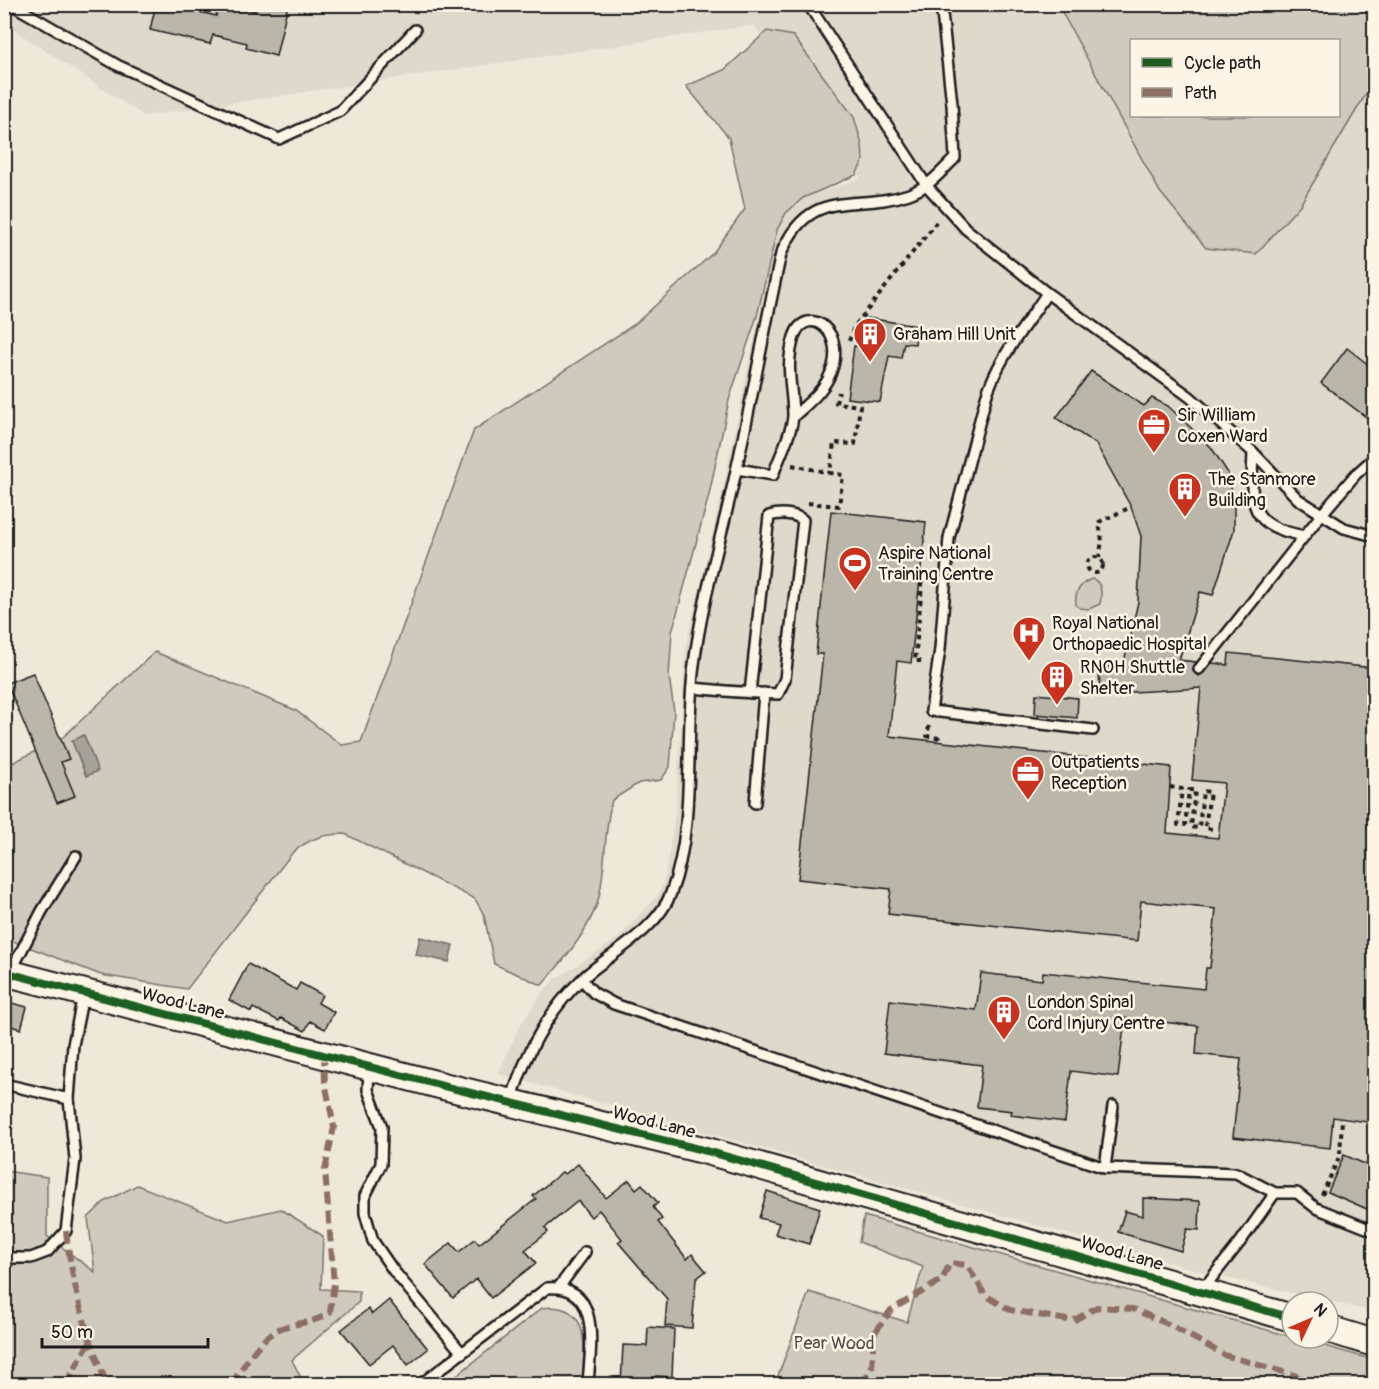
<svg xmlns="http://www.w3.org/2000/svg" width="1379" height="1389" viewBox="0 0 1379 1389" font-family="Pangolin,sans-serif">
<style>
.built{fill:#ded9cb;fill-rule:evenodd}
.green{fill:#cfcabd;stroke:#76736c;stroke-width:1.5;fill-rule:evenodd}
.water{fill:#a7a299;stroke:#6f6c67;stroke-width:1.5}
.building{fill:#bab6aa;stroke:#1c1c1c;stroke-width:1.5}
.lines{fill:none;stroke-linecap:round;stroke-linejoin:round}
.lane-casing{stroke:#1c1c1c;stroke-width:14}
.secondary-casing{stroke:#1c1c1c;stroke-width:30}
.path{stroke:#1c1c1c;stroke-width:4;stroke-dasharray:4.5 4.5;stroke-linecap:butt}
.lane{stroke:#fcf5e5;stroke-width:9}
.secondary{stroke:#fcf5e5;stroke-width:26}
.quiet{stroke:#8d6e63;stroke-width:6;stroke-dasharray:12 6;stroke-linecap:butt}
.cycleway-casing{stroke:#fcf5e5;stroke-width:11}
.cycleway{stroke:#1b5e20;stroke-width:8}
.labels{text-anchor:middle;stroke-width:5;stroke-linejoin:round;paint-order:stroke}
.poi-label{font-size:18px;fill:#1c1c1c;stroke:#fcf5e5;text-anchor:start}
.street-label{font-size:18px;fill:#1c1c1c;stroke:#fcf5e5}
.park-label{font-size:18px;fill:#52504c;stroke:#fcf5e5}
</style>
<rect width="100%" height="100%" fill="#eee8d9"/>
<filter id="ink" filterUnits="userSpaceOnUse"><feTurbulence type="fractalNoise" baseFrequency=".0167" numOctaves="2"/><feDisplacementMap in="SourceGraphic" scale="12" xChannelSelector="R" yChannelSelector="G"/><feConvolveMatrix kernelMatrix="1 2 1 2 8 2 1 2 1" color-interpolation-filters="sRGB"/></filter>
<g filter="url(#ink)">
<path class="built" d="M 1215,4 L 1374,42 L 1374,1312 L 1214,1275 L 498,1074 L 519,1027 L 542,993 L 554,980 L 617,939 L 659,894 L 665,879 L 676,807 L 686,645 L 723,488 L 777,230 L 786,213 L 803,198 L 861,178 L 754,25 L 144,116 L 5,24 L 4,5 ZM 1132,40 L 1338,40 L 1338,116 L 1132,116 Z"/>
<g class="green">
<path d="M 1058,5 L 1374,5 L 1374,86 L 1370,87 L 1300,205 L 1256,254 L 1206,248 L 1160,192 ZM 1338,40 L 1338,116 L 1132,116 L 1132,40 Z"/>
<path d="M 767,31 L 793,36 L 854,117 L 862,145 L 863,161 L 856,175 L 803,198 L 786,213 L 777,230 L 757,316 L 729,400 L 709,495 L 672,632 L 669,676 L 674,711 L 670,767 L 661,780 L 639,783 L 612,800 C 604,830 606,861 600,892 C 594,925 564,960 542,985 L 494,964 L 484,915 L 475,899 L 345,834 C 323,834 311,838 293,852 L 187,989 L 101,975 L 5,938 L 4,767 L 62,738 L 155,652 L 295,710 L 342,745 L 361,742 L 474,430 L 635,324 L 713,253 L 745,209 L 729,138 L 686,86 L 724,70 Z"/>
<path d="M 1092,579 C 1102,582 1102,594 1100,604 L 1089,609 L 1080,608 L 1076,605 C 1074,593 1080,583 1092,579 Z"/>
<polygon points="5,1171 47,1177 47,1236 95,1272 88,1218 104,1202 137,1185 228,1221 281,1209 323,1236 321,1289 359,1291 359,1302 292,1360 304,1384 5,1384"/>
<polygon points="864,1216 1374,1360 1374,1384 775,1384 809,1292 907,1322 923,1267 859,1242"/>
<path d="M 542,1308 C 593,1301 584,1351 582,1384 L 446,1384 Z"/>
</g>
<g class="water">
<polygon points="84,735 98,771 86,776 72,741"/>
<polygon points="420,937 453,945 449,962 416,955"/>
</g>
<g class="building">
<polygon points="156,4 168,4 216,16 219,4 255,11 256,4 288,4 276,56 246,48 247,43 213,35 210,44 150,30"/>
<polygon points="867,318 917,326 915,344 904,343 901,358 889,356 880,402 847,398 854,346 863,347"/>
<polygon points="1347,348 1374,369 1374,423 1321,383"/>
<polygon points="1091,371 1144,406 1152,398 1168,406 1211,447 1228,473 1234,501 1234,530 1213,595 1200,592 1179,660 1196,662 1193,671 1199,676 1212,663 1228,665 1229,653 1374,668 1374,1123 1333,1117 1330,1148 1233,1137 1241,1059 1196,1054 1198,1026 1125,1018 1118,1077 1071,1071 1065,1122 1011,1115 1012,1111 977,1107 982,1065 884,1053 890,1000 976,1010 981,973 1042,980 1043,972 1204,989 1206,968 1210,968 1216,909 1141,901 1137,941 888,914 891,889 798,879 823,654 816,654 831,511 926,522 911,663 897,661 889,736 1171,767 1167,833 1218,838 1224,783 1192,780 1201,688 1100,694 1099,667 1123,666 1138,602 1141,536 1131,507 1096,444 1056,418"/>
<polygon points="33,673 69,759 61,762 75,796 57,803 7,683"/>
<polygon points="1036,694 1078,698 1077,718 1035,714"/>
<polygon points="248,964 296,990 300,983 322,995 318,1003 334,1012 325,1029 310,1021 305,1031 281,1018 279,1021 253,1008 251,1012 229,1000"/>
<polygon points="4,1001 27,1007 21,1029 4,1024"/>
<polygon points="1344,1155 1374,1168 1374,1212 1328,1192"/>
<polygon points="578,1164 606,1198 629,1180 636,1189 642,1184 658,1203 653,1207 662,1219 658,1222 687,1259 692,1254 706,1271 696,1279 692,1328 665,1326 667,1299 618,1242 622,1239 599,1210 591,1217 578,1201 545,1228 548,1232 525,1250 536,1263 491,1298 476,1279 453,1298 425,1264 451,1243 459,1252 475,1239 479,1244 536,1199 533,1196 562,1172 565,1174"/>
<polygon points="767,1191 820,1208 809,1244 775,1234 779,1223 759,1218"/>
<polygon points="1143,1198 1200,1201 1199,1230 1187,1229 1181,1251 1118,1232 1125,1211 1143,1216"/>
<polygon points="389,1300 428,1349 408,1365 393,1345 369,1364 341,1330 368,1309 372,1314"/>
<polygon points="648,1327 674,1329 672,1377 656,1376 656,1384 621,1384 623,1345 647,1346"/>
</g>
<g class="lines">
<g class="lane-casing">
<g id="lane">
<polyline points="11,4 117,65 279,139 340,111 415,30"/>
<polyline points="808,4 927,186 966,229 1047,293 1190,397 1253,452 1298,499 1344,528 1374,536"/>
<path d="M 1047,293 C 1025,327 998,358 986,397 L 949,538 L 940,649 L 931,711 L 1093,730"/>
<path d="M 1253,452 C 1251,505 1247,525 1304,536"/>
<path d="M 737,469 L 773,475 C 778,460 794,428 793,414 C 792,385 785,367 794,337 C 805,302 852,331 828,379 C 820,394 806,405 794,416"/>
<polyline points="1199,669 1321,515 1356,474 1374,458"/>
<path d="M 692,688 C 720,691 749,693 778,694 L 785,679 L 803,520 C 794,513 779,513 769,516 L 750,693"/>
<polyline points="755,803 764,693"/>
<polyline points="11,971 42,911 76,856"/>
<polyline points="582,980 594,993 614,1004 1105,1168 1236,1173 1275,1193 1297,1193 1316,1208 1374,1231"/>
<polyline points="369,1070 368,1090 382,1127 381,1164 365,1196 365,1213 373,1241 393,1270 462,1353"/>
<polyline points="4,1084 69,1099"/>
<path d="M 511,1101 C 525,1055 547,1012 582,979 C 610,953 657,931 671,893 C 697,824 684,738 694,665 C 702,599 722,536 736,471 C 752,399 765,326 781,254 C 810,184 854,213 909,194 C 929,187 941,172 955,158 L 952,104 L 941,4"/>
<polyline points="1105,1168 1113,1106"/>
<polyline points="8,1258 31,1258 47,1252 66,1231 75,1159 69,1099 73,1045 83,995"/>
<polyline points="559,1287 585,1252"/>
<polyline points="1203,1289 1241,1241 1275,1193"/>
<path d="M 421,1384 L 547,1288 C 603,1283 590,1350 588,1384"/>
</g>
</g>
<g class="secondary-casing">
<g id="secondary">
<polyline points="4,972 447,1087 707,1151 1292,1318"/>
<polyline points="1328,1329 1374,1343"/>
</g>
</g>
<g class="path">
<polyline points="849,341 854,327 939,219"/>
<polyline points="792,465 830,473"/>
<polyline points="808,503 839,506 843,475 830,473 834,443 855,444 860,406 836,403 839,392"/>
<circle cx="1095" cy="565" r="8"/>
<polyline points="1099,558 1102,541 1099,522 1131,507"/>
<polyline points="920,584 922,584 915,661 923,661"/>
<polyline points="929,726 927,736 939,738 938,742"/>
<polyline points="1170,787 1182,789 1178,825 1185,825 1189,790 1195,790 1191,827 1199,828 1203,791 1210,792 1205,828 1213,829"/>
<polyline points="1322,1195 1340,1155 1342,1119"/>
</g>
<use href="#lane" class="lane"/>
<use href="#secondary" class="secondary"/>
<g class="quiet">
<path d="M 66,1231 C 72,1284 86,1335 107,1384"/>
<polyline points="66,1384 89,1343"/>
<path d="M 231,1384 C 244,1367 257,1341 277,1330 C 295,1321 314,1325 330,1312 L 334,1284 L 325,1170 L 334,1127 L 325,1082 L 324,1055"/>
<polyline points="863,1384 872,1367 874,1334 891,1310 942,1280 950,1263 967,1265 985,1295 1010,1310 1073,1321 1097,1307 1133,1309 1170,1325 1224,1355 1294,1375 1313,1384"/>
</g>
<g class="cycleway-casing">
<polyline id="cycleway" points="4,972 447,1087 707,1151 1292,1318"/>
</g>
<use href="#cycleway" class="cycleway"/>
</g>
</g>
<defs>
<g id="building-pin" transform="scale(1.725)"><path d="M0 17L-7.5 6A9.5 9.5 0 1 1 7.5 6Z" fill="#c8321e" stroke="#fcf5e5"/><path d="M-4-6H4V6H1V3H-1V6H-4ZM-2.5-4.3h1.7v1.8h-1.7ZM.8-4.3h1.7v1.8H.8ZM-2.5-1h1.7V.8h-1.7ZM.8-1h1.7V.8H.8Z" fill="#fff"/></g>
<g id="office-pin" transform="scale(1.725)"><path d="M0 17L-7.5 6A9.5 9.5 0 1 1 7.5 6Z" fill="#c8321e" stroke="#fcf5e5"/><path d="M-6-3h4V-5.5h4V-3h4V5H-6ZM-1-4.5V-3h2v-1.5ZM-6 0V1H6V0Z" fill="#fff"/></g>
<g id="stadium-pin" transform="scale(1.725)"><path d="M0 17L-7.5 6A9.5 9.5 0 1 1 7.5 6Z" fill="#c8321e" stroke="#fcf5e5"/><path d="M0-5a6.5 5 0 1 0 0 10a6.5 5 0 1 0 0-10ZM-3.5-1.8h7v3.6h-7Z" fill="#fff"/></g>
<g id="hospital-pin" transform="scale(1.725)"><path d="M0 17L-7.5 6A9.5 9.5 0 1 1 7.5 6Z" fill="#c8321e" stroke="#fcf5e5"/><path d="M-5-5h3v3.5h4V-5h3V5h-3V1.5h-4V5h-3Z" fill="#fff"/></g>
</defs>
<g fill-rule="evenodd">
<use href="#building-pin" x="870" y="334"/>
<use href="#office-pin" x="1154" y="425"/>
<use href="#building-pin" x="1185" y="489"/>
<use href="#stadium-pin" x="855" y="563"/>
<use href="#hospital-pin" x="1029" y="633"/>
<use href="#building-pin" x="1057" y="677"/>
<use href="#office-pin" x="1028" y="772"/>
<use href="#building-pin" x="1004" y="1012"/>
</g>
<g class="labels">
<g class="poi-label">
<text x="893" y="340">Graham Hill Unit</text>
<text x="1177" y="421">Sir William<tspan x="1177" dy="21">Coxen Ward</tspan></text>
<text x="1208" y="485">The Stanmore<tspan x="1208" dy="21">Building</tspan></text>
<text x="878" y="559">Aspire National<tspan x="878" dy="21">Training Centre</tspan></text>
<text x="1052" y="629">Royal National<tspan x="1052" dy="21">Orthopaedic Hospital</tspan></text>
<text x="1080" y="673">RNOH Shuttle<tspan x="1080" dy="21">Shelter</tspan></text>
<text x="1051" y="768">Outpatients<tspan x="1051" dy="21">Reception</tspan></text>
<text x="1027" y="1008">London Spinal<tspan x="1027" dy="21">Cord Injury Centre</tspan></text>
</g>
<g class="street-label">
<text transform="translate(183 1003) rotate(14)" y="6">Wood Lane</text>
<text transform="translate(654 1122) rotate(14)" y="6">Wood Lane</text>
<text transform="translate(1122 1253) rotate(16)" y="6">Wood Lane</text>
</g>
<g class="park-label">
<text x="834" y="1349">Pear Wood</text>
</g>
</g>
<rect width="1379" height="1389" fill="none" stroke="#fcf5e5" stroke-width="24"/>
<rect x="12" y="12" width="1355" height="1365" fill="none" stroke="#1c1c1c" stroke-width="2" filter="url(#ink)"/>
<rect x="1130" y="39" width="210" height="78" fill="#fcf5e5" stroke="#a29e95" stroke-width="1.5"/>
<rect x="1142" y="58" width="30" height="9" fill="#1b5e20" stroke="#a29e95" stroke-width="1.5"/>
<text x="1184" y="69" font-size="18" fill="#1c1c1c">Cycle path</text>
<rect x="1142" y="88" width="30" height="9" fill="#8d6e63" stroke="#a29e95" stroke-width="1.5"/>
<text x="1184" y="99" font-size="18" fill="#1c1c1c">Path</text>
<g transform="translate(1310 1320) rotate(46)"><circle r="28" fill="#fcf5e5" stroke="#a29e95" stroke-width="1.5"/>
<path d="M0-4.5L10 22L0 15L-10 22Z" fill="#c8321e"/>
<text y="-9" font-size="16" font-weight="bold" text-anchor="middle" fill="#1c1c1c">N</text>
</g>
<path d="M42 1338v9h166v-9" fill="none" stroke="#1c1c1c" stroke-width="3"/>
<text x="51" y="1338" font-size="18" fill="#1c1c1c" stroke="#fcf5e5" stroke-width="4.5" paint-order="stroke">50 m</text>
</svg>
